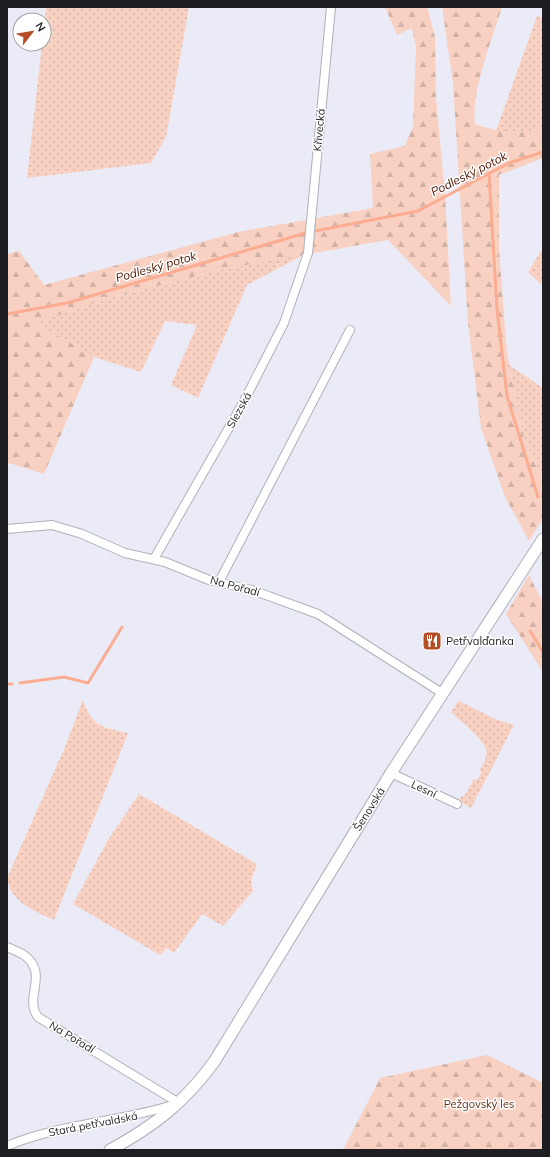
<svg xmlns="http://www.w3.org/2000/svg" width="550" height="1157" viewBox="0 0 550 1157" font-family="Mulish,sans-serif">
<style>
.grass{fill:url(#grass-dots)}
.forest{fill:url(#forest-firs)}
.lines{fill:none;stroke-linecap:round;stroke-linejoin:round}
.stream{stroke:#fcac90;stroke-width:3}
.minor-casing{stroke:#afb1ba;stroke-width:10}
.secondary-casing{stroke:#afb1ba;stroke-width:13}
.minor{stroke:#fff;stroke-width:8}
.secondary{stroke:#fff;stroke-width:11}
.labels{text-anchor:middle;stroke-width:3;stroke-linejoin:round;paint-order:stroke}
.street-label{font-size:11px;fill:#1e1e22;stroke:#fff}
.poi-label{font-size:11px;fill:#1e1e22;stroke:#fff;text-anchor:start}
.park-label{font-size:11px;fill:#662911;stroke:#fff}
.water-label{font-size:12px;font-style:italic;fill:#511500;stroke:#fff}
</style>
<defs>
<pattern id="grass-dots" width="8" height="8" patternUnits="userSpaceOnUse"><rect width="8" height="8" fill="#f8d1c3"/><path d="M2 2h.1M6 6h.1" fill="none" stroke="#d4b3a7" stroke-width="1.8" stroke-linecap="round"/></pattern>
<pattern id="forest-firs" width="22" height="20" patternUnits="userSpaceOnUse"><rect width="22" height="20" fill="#f8d1c3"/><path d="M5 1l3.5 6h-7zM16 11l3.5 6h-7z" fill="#d4b3a7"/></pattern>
</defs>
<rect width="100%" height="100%" fill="#eaebf6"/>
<g class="grass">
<polygon points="46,7 189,7 166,137 151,163 27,178 42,44 44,44"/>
<polygon points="537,16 543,18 543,129 524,132 496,131"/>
<polygon points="543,248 543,286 528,272"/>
<polygon points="305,254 247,285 198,398 171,385 197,325 165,321 141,372 94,357 36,323 105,299 224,269"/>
<polygon points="509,365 543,388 543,482 524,437"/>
<path d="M 83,700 C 92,727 102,727 128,733 L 54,920 C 36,912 6,900 8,876 L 65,747 Z"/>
<path d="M 459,701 L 495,719 L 514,725 L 471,808 L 459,801 L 460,798 L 465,795 L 474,779 L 477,780 L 482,772 L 479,770 C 483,764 488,757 486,749 C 483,739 459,720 451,712 Z"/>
<polygon points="139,794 257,864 251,880 253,891 223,926 202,914 174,953 167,948 160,955 73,904 108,840"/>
</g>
<g class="forest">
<polygon points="385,7 427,7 435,37 436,98 445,195 451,306 388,240 224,269 105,299 37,323 94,357 44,474 9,463 7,465 7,254 19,251 44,285 238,232 373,208 370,154 405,146 413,126 416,48 412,28 397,35"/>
<path d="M 442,7 L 502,7 C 492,39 471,91 475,124 C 500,133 517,133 543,129 L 543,158 L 499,175 L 499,249 L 507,354 L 524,437 L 543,482 L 543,518 L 529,541 L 505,497 L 481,428 L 468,323 L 453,83 Z"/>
<polygon points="529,575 543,603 543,672 506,614"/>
<polygon points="487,1055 543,1083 543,1150 343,1150 380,1078"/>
</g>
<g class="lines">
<g class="stream">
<polyline points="489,174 497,309 507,396 538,497"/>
<polyline points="310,232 418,211 509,163 543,152"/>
<polyline points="7,314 67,303 309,232"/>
<polyline points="530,631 543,652"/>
<polyline points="20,683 64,677 88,683 122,627"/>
<polyline points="7,684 12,684"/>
</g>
<g class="minor-casing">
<g id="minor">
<polyline points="7,529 52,525 82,534 125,553 165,562 209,580 252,590 318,614 442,693"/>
<polyline points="154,559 243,403 284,323 308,253 331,7"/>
<polyline points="219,582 350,330"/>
<polyline points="391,773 457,804"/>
<path d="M 7,947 C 12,949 19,952 24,955 C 50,974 23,998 38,1017 L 179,1103"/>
<path d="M 7,1146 C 60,1124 118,1122 173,1105"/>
</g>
</g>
<g class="secondary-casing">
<path id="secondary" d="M 110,1150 C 154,1126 184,1103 214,1062 L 391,773 L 543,539"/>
</g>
<use href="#minor" class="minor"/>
<use href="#secondary" class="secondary"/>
</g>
<defs>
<g id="restaurant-square" transform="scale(1)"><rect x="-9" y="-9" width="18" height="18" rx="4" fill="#b44d25" stroke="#fff"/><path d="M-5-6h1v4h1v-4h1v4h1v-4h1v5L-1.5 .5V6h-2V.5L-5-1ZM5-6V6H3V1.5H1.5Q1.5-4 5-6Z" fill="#fff"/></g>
</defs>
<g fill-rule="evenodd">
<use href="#restaurant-square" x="432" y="641"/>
</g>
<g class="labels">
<g class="street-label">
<text transform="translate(319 130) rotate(-85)" y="4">Křivecká</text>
<text transform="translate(239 410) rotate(-61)" y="4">Slezská</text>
<text transform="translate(235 586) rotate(15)" y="4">Na Pořadí</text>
<text transform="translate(424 789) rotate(25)" y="4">Lesní</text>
<text transform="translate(369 809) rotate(-58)" y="4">Šenovská</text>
<text transform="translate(72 1037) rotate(31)" y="4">Na Pořadí</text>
<text transform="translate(93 1124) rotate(-11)" y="4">Stará petřvaldská</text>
</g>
<g class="poi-label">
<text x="446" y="645">Petřvalďanka</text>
</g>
<g class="park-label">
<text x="479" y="1108">Pežgovský les</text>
</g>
<g class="water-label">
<text transform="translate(469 174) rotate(-27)" y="4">Podleský potok</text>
<text transform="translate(156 267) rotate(-16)" y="4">Podleský potok</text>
</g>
</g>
<rect width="550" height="1157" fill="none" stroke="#1e1e22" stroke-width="16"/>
<g transform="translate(32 32) rotate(59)"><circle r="19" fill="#ffffff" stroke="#a5a5a7"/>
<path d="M0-3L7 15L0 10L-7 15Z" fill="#b44d25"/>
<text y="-6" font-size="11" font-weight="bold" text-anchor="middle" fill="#1e1e22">N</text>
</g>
</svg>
